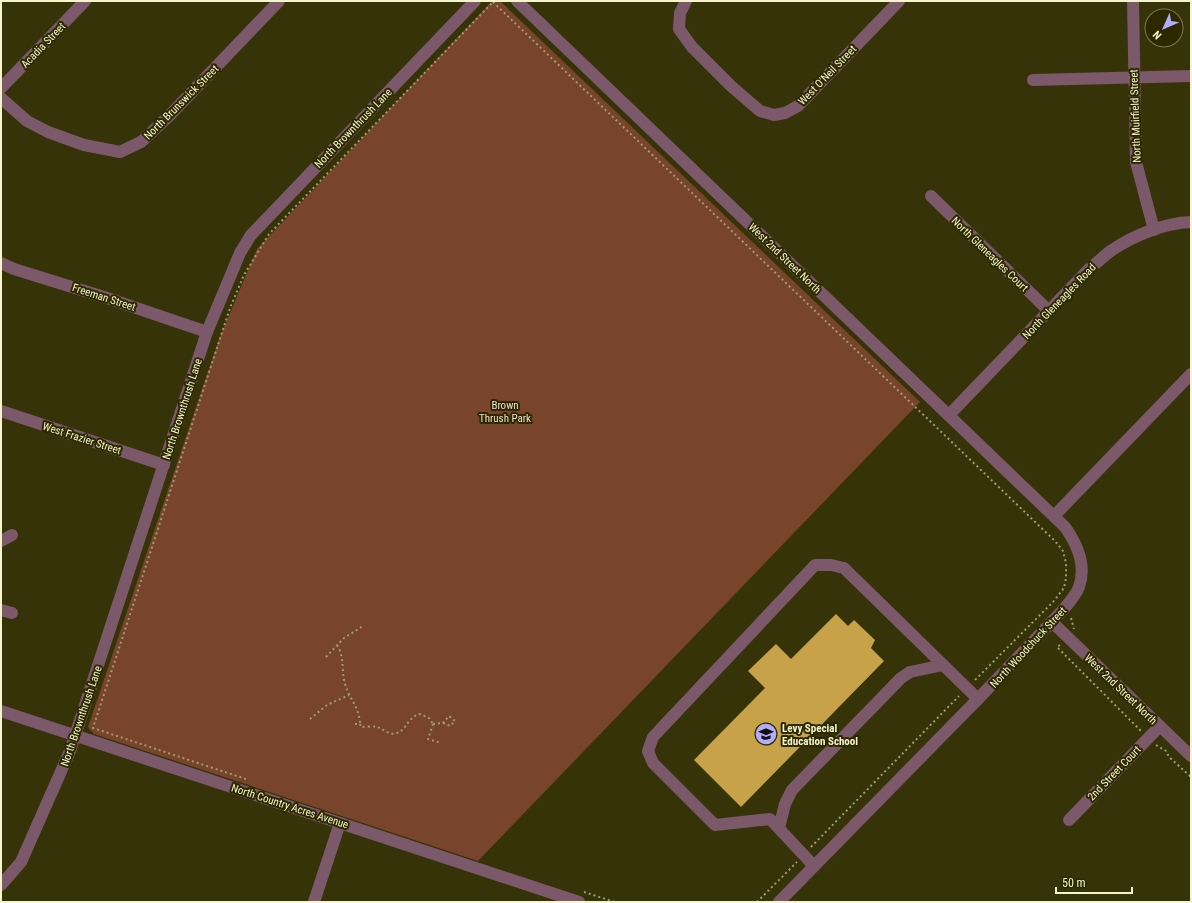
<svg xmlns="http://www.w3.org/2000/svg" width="1192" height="903" viewBox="0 0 1192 903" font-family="'Roboto Condensed',sans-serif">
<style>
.green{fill:#78442b}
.building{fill:#c7a249}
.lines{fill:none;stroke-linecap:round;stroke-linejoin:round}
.path{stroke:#9e9c73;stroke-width:2;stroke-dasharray:2 3;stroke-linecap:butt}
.minor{stroke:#7b586a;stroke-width:12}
.labels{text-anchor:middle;stroke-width:4;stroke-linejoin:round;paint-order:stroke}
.street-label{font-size:11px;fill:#f5f4cd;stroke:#2c2900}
.park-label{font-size:11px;fill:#f0d9cf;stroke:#2c2900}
.poi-label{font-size:11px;font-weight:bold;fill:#f5f4cd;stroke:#2c2900;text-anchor:start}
</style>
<rect width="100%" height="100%" fill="#353307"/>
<polygon class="green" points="492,1 500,1 920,402 478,861 94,734 88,727 219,339 257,249"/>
<polygon class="building" points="836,614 848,626 854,620 875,640 871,648 884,661 741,807 694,760 765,688 748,671 776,644 791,659"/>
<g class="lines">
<g class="path">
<polyline points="493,2 1055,541 1063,551 1066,563 1066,578 1064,588 1053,602 974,681"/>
<polyline points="1071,618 1074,629"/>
<path d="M 337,645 C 345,658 341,670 345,684 C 349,698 360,709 360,724"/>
<polyline points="1060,645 1057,647 1141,731"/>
<polyline points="326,657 344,638 363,626"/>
<polyline points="310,719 327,705 349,695"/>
<path d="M 355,724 L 360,724 L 361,727 C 365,727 372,726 376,727 C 384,728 388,736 397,733 C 408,729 406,718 420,714 L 429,718 L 433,724"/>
<polyline points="433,724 443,723 450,726 455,721 449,716 443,723"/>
<polyline points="433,724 428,739 441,743"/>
<polyline points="1156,745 1166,751 1169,757 1191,777"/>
<polyline points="246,779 93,728 230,308 244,275 269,234 493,2"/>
<polyline points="811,847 959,696"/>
<polyline points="584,892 615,902"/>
<polyline points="757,902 797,862"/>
</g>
<g class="minor">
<path d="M 517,1 L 1065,527 C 1077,544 1087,565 1079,587 C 1076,595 1069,603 1063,610 L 978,699 L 779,902"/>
<polyline points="686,1 680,13 679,29 692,47 731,86 760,111 774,115 785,113 798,106 899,1"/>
<polyline points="1133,1 1136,162 1154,230"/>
<polyline points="1033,80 1191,76"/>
<polyline points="1,88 85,1"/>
<polyline points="1,98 27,121 48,132 84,145 120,152 141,142 169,116 279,1"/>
<polyline points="931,196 1049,311"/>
<polyline points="1,263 14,269 104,297 207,332"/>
<polyline points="1,411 164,465"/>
<path d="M 949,415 L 1090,268 C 1098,262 1105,255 1112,250 C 1135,235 1164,223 1191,222"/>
<polyline points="1054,516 1191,374"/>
<polyline points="1,541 12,535"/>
<polyline points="1,610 12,613"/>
<polyline points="1052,622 1191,756"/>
<polyline points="1,711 579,902"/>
<polyline points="1069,820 1160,726"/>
<polyline points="779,828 785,804 792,790 901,678 910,672 943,665"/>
<polyline points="814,866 770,819 715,825 653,763 648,751 653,737 815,565 831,565 844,568 978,699"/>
<polyline points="1,885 21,862 70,751 207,332 240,253 251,235 475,1"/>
<polyline points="314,902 340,823"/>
</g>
</g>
<defs>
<g id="school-disc" transform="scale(1.15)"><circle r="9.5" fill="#b2adf9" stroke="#2c2900"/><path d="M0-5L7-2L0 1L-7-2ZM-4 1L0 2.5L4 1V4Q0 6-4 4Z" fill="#111"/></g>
</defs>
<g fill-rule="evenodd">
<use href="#school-disc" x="766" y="734"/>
</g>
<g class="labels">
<g class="street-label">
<text transform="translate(43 45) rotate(-46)" y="4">Acadia Street</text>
<text transform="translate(827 75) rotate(-46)" y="4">West O'Neil Street</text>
<text transform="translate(181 102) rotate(-45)" y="4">North Brunswick Street</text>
<text transform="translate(1135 116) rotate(-92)" y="4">North Muirfield Street</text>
<text transform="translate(353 128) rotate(-46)" y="4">North Brownthrush Lane</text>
<text transform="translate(990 254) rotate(44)" y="4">North Gleneagles Court</text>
<text transform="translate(785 258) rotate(44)" y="4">West 2nd Street North</text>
<text transform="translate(104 297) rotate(18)" y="4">Freeman Street</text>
<text transform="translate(1059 301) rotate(-46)" y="4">North Gleneagles Road</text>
<text transform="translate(182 409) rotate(-72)" y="4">North Brownthrush Lane</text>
<text transform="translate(82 438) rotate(18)" y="4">West Frazier Street</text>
<text transform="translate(1028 647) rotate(-47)" y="4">North Woodchuck Street</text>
<text transform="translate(1121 689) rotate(44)" y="4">West 2nd Street North</text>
<text transform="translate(81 716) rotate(-71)" y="4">North Brownthrush Lane</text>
<text transform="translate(1114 773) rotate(-46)" y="4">2nd Street Court</text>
<text transform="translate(290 806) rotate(18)" y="4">North Country Acres Avenue</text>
</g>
<g class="park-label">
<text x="505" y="409">Brown<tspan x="505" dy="13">Thrush Park</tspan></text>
</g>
<g class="poi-label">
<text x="782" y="732">Levy Special<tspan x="782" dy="13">Education School</tspan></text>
</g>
</g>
<rect width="1192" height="903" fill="none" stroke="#f5f4cd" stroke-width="4"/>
<g transform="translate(1164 28) rotate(225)"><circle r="19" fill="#2c2900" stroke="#7c7a52"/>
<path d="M0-3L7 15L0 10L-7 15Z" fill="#b2adf9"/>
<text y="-6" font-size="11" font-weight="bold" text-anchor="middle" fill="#f5f4cd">N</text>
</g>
<path d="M1056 887v6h76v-6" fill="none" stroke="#f5f4cd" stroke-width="2"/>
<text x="1062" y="887" font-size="12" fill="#f5f4cd" stroke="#2c2900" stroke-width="3" paint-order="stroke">50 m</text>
</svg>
